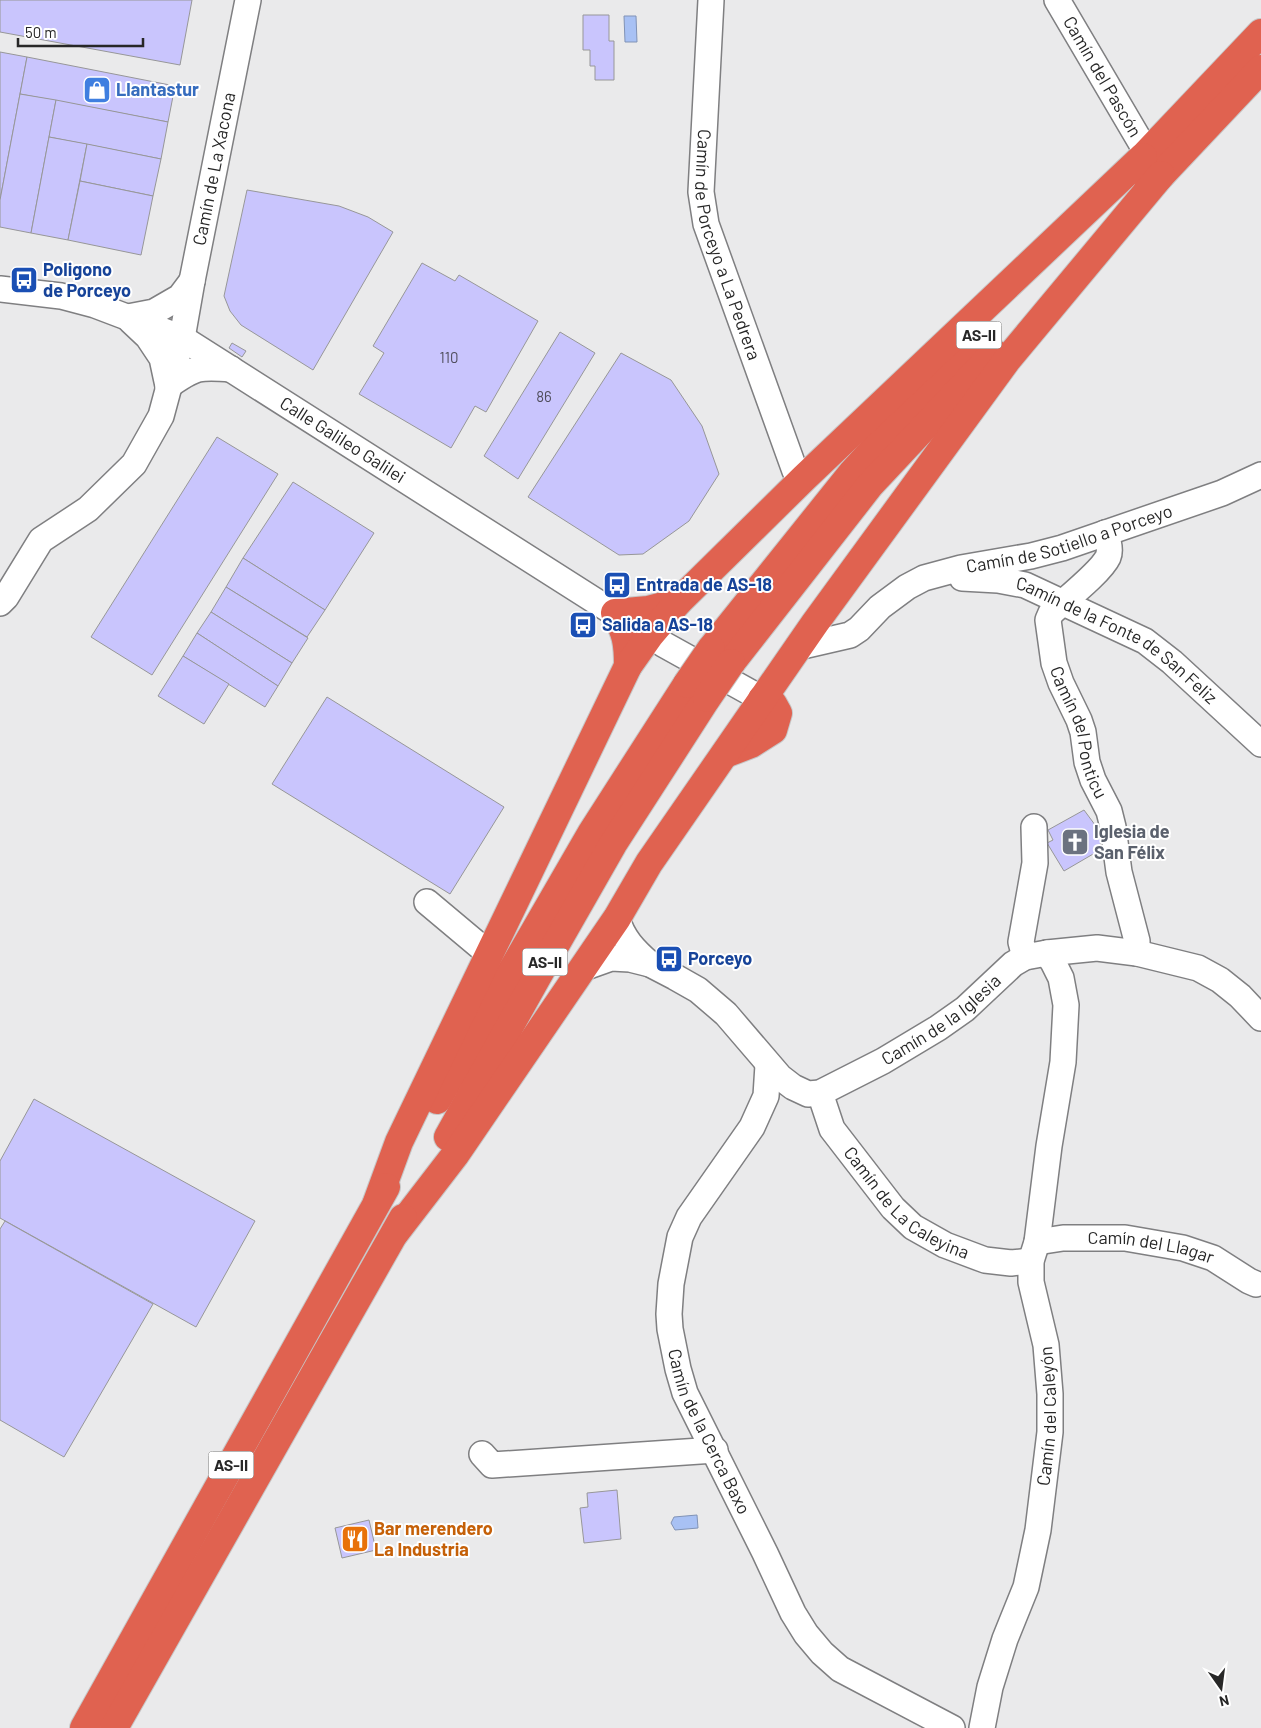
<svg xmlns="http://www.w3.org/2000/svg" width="1261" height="1728" viewBox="0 0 1261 1728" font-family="Barlow,sans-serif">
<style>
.water{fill:#a8c1f4;stroke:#8193b6}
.building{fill:#c9c5fd;stroke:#979798}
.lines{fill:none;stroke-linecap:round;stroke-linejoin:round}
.minor-casing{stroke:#7f7f81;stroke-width:28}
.highway-casing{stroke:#c7c7c7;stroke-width:30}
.minor{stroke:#fff;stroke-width:25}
.highway{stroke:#e06250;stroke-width:28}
.highway-bridge-casing{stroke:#c7c7c7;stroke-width:30;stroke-linecap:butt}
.highway-bridge{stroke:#e06250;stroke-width:28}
.labels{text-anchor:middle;stroke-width:4;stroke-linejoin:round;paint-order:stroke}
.number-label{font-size:15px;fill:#504e5c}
.shield{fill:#fff;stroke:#686868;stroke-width:1}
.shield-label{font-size:16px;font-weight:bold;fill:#272727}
.street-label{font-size:18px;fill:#272727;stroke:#fff}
.shop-label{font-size:18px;font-weight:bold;fill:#366cbe;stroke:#fff;text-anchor:start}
.transit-label{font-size:18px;font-weight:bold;fill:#164399;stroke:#fff;text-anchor:start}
.worship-label{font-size:18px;font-weight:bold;fill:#5b616d;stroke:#fff;text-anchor:start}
.food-label{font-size:18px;font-weight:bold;fill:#c56008;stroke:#fff;text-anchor:start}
</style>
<rect width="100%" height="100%" fill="#eaeaeb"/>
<g class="water">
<polygon points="624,16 636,16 637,42 625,42"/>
<polygon points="697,1515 698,1528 675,1530 671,1523 674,1517"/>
</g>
<g class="building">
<polygon points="0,0 192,0 180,65 0,32"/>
<polygon points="583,15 609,15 609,41 614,41 614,80 595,80 595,66 590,66 590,50 583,50"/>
<polygon points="0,52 27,57 0,200"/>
<polygon points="27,57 175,86 168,122 20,94"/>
<polygon points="20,94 56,100 31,233 0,227 0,200"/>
<polygon points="56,100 168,122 161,159 49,137"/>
<polygon points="49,137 87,144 68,240 31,233"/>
<polygon points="87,144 161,159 153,196 80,181"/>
<polygon points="80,181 153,196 141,255 68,240"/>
<polygon points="247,190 339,206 368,217 393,232 313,370 241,325 230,311 224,296"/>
<polygon points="422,263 455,281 459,275 538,321 486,412 475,406 451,448 359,394 384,353 373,346"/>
<polygon points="560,332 595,353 518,479 484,456"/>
<polygon points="232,343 246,351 242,357 229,348"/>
<polygon points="621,353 671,380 702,426 719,474 689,521 643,554 619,555 528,497"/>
<polygon points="217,437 278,474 152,675 91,637"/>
<polygon points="293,482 374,533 325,610 243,558"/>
<polygon points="243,558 325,610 307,637 226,587"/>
<polygon points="226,587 308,638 292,663 211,612"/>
<polygon points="211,612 292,663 278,686 197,633"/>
<polygon points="197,633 278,686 265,707 183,656"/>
<polygon points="183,656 229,684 204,724 158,696"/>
<polygon points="327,697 504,807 450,894 272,784"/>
<polygon points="1084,810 1101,833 1100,850 1064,871 1047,843 1053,840 1048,830"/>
<polygon points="34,1099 255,1221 196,1327 0,1218 0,1161"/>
<polygon points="5,1221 153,1304 64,1457 0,1420 0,1229"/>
<polygon points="617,1490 621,1539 584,1543 580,1508 588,1507 587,1493"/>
<polygon points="369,1520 376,1550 342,1558 335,1528"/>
</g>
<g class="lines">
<g class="minor-casing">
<g id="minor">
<path id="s1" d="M 711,0 L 701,192 L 706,224 L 795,471 L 804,478"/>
<path id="s2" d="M 1057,0 L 1147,153"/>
<path id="s3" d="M 0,289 L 61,296 L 95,305 L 182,338 L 663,644 L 762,699"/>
<polyline points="128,317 154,312 180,297 192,281"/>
<polyline points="131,321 148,337 162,358 168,386"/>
<path d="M 168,386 C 195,367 199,366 231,369"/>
<path id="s4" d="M 1105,533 C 1108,540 1111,550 1108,557 C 1101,572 1065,600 1051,613 L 1048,620 L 1054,663 L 1061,683 L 1079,720 L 1083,732 L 1087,762 L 1093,780 L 1109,811 L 1113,827 L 1119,872 L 1137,941 L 1137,953"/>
<path id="s5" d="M 962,578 L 998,580 L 1025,585 L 1145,641 L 1172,662 L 1261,744"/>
<path id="s6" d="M 0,603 L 6,597 L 41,540 L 88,509 L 134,464 L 161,416 L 182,338 L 192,281 L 248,0"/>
<path id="s7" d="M 798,647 L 850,635 L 859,629 L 880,607 L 907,587 L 924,578 L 961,568 L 1031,556 L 1062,548 L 1222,493 L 1261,475"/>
<polyline points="427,902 489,954"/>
<path d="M 617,918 C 622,938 635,951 650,964"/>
<polyline points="1025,957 1021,942 1035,863 1034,827"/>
<path id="s8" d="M 583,968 L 611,958 L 630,959 L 650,964 L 675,977 L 698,990 L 726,1014 L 780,1077 L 793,1087 L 808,1094 L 820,1093 L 883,1061 L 938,1028 L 965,1009 L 1013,964 L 1025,957 L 1047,953 L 1097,948 L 1137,953 L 1198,968 L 1220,980 L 1240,996 L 1261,1018"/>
<path id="s9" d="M 768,1065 L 766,1096 L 752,1127 L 689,1217 L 680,1237 L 671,1284 L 669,1314 L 670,1329 L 678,1369 L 685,1393 L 765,1553 L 793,1613 L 806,1634 L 822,1653 L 840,1669 L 952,1728"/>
<path id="s10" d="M 820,1093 L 832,1129 L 893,1208 L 913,1227 L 945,1245 L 985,1260 L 1011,1263 L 1031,1261"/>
<path id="s11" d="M 1037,1242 L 1063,1238 L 1125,1238 L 1183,1248 L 1213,1258 L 1249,1281 L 1256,1284"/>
<polyline points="482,1454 492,1465 715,1450"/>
<path id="s12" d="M 982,1728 L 990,1687 L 1005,1639 L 1026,1587 L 1038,1530 L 1050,1432 L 1050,1394 L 1046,1345 L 1031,1282 L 1031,1261 L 1037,1242 L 1049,1146 L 1063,1062 L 1066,1005 L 1061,978 L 1053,962 L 1047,953"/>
</g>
</g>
<g class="highway-casing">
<g id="highway">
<polyline points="1131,170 1261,33"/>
<polyline points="1148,189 1261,69"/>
<polyline points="711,649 852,473 977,337"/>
<polyline points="731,663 870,485 994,353"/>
<path d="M 628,666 C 628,642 626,633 615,613 L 648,610 L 678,602"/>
<polyline points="725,754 751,744 773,730 778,713 773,704 762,699"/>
<polyline points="437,1100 592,832 687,684"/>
<polyline points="448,1137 536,979 613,844 707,698"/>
<polyline points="377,1202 399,1142 628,666 650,635 678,602 804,478 1143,157"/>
<polyline points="395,1233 455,1155 617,918 649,863 815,623 1007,360 1161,175"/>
<polyline points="84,1728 386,1187"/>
<polyline points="114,1728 403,1218"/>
</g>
</g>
<use href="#minor" class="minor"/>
<use href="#highway" class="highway"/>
<g class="highway-bridge-casing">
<g id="highway-bridge">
<polyline points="687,684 711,649"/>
<polyline points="707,698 731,663"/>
</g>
</g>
<use href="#highway-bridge" class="highway-bridge"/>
</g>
<defs>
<g id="shop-square" transform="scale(1.4375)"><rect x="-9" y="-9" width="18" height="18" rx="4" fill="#3f7fe0" stroke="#fff"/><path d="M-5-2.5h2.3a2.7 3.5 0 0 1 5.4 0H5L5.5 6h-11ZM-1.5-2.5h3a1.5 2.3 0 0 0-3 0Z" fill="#fff"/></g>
<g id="bus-square" transform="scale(1.4375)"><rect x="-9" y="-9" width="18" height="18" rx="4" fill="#1a4fb4" stroke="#fff"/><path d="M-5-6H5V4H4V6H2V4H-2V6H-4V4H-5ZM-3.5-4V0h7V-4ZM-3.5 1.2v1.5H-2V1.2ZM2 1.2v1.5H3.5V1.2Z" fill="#fff"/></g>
<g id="church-square" transform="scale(1.4375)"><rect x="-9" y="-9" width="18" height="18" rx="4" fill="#6b7280" stroke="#fff"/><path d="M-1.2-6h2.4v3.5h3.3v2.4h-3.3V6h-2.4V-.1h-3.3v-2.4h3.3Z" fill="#fff"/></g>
<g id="restaurant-square" transform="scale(1.4375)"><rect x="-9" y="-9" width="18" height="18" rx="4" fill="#e8710a" stroke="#fff"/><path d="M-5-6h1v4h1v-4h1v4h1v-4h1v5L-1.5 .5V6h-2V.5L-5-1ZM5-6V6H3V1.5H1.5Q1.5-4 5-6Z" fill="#fff"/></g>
</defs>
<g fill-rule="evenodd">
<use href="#shop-square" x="97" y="90"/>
<use href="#bus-square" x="24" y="280"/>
<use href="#bus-square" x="617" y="585"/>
<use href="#bus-square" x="583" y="625"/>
<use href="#church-square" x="1075" y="842"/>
<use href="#bus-square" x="669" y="959"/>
<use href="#restaurant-square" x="355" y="1539"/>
</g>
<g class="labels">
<g class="number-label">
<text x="449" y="363">110</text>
<text x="544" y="402">86</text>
</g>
<g class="shield">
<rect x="956.5" y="321.5" width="45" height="27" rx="4"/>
<rect x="522.5" y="948.5" width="45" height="27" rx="4"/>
<rect x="208.5" y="1451.5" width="45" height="27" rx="4"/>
</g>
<g class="shield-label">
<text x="979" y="341">AS-II</text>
<text x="545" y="968">AS-II</text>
<text x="231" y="1471">AS-II</text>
</g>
<g class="street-label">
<text dy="6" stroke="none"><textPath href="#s2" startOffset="89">Camín del Pascón</textPath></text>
<text dy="6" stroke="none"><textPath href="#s6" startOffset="504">Camín de La Xacona</textPath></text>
<text dy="6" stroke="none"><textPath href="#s1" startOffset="249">Camín de Porceyo a La Pedrera</textPath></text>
<text dy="6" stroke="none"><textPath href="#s3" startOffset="380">Calle Galileo Galilei</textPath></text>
<text dy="6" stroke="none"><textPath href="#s7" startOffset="298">Camín de Sotiello a Porceyo</textPath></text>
<text dy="6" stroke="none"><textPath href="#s5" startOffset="171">Camín de la Fonte de San Feliz</textPath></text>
<text dy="6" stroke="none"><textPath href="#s4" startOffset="230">Camín del Ponticu</textPath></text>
<text dy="6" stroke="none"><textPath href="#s8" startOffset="431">Camín de la Iglesia</textPath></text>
<text dy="6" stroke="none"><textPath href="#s10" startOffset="145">Camín de La Caleyina</textPath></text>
<text dy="6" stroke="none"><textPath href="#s11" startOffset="115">Camín del Llagar</textPath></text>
<text dy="6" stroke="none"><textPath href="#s12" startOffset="321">Camín del Caleyón</textPath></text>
<text dy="6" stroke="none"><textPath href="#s9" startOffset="400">Camín de la Cerca Baxo</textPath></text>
</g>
<g class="shop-label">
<text x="116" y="96">Llantastur</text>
</g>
<g class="transit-label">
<text x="43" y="276">Poligono<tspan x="43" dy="21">de Porceyo</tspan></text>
<text x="636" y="591">Entrada de AS-18</text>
<text x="602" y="631">Salida a AS-18</text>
<text x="688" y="965">Porceyo</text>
</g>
<g class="worship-label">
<text x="1094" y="838">Iglesia de<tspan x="1094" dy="21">San Félix</tspan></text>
</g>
<g class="food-label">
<text x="374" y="1535">Bar merendero<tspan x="374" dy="21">La Industria</tspan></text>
</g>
</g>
<g transform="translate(1221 1688) rotate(166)" stroke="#ffffff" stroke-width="4" paint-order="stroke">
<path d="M0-4L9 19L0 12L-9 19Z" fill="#272727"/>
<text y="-8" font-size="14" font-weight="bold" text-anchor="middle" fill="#272727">N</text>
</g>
<path d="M18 38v8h125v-8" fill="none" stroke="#272727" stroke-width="2.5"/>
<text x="25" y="38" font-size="15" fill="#272727" stroke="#ffffff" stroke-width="4" paint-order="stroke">50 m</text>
</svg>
